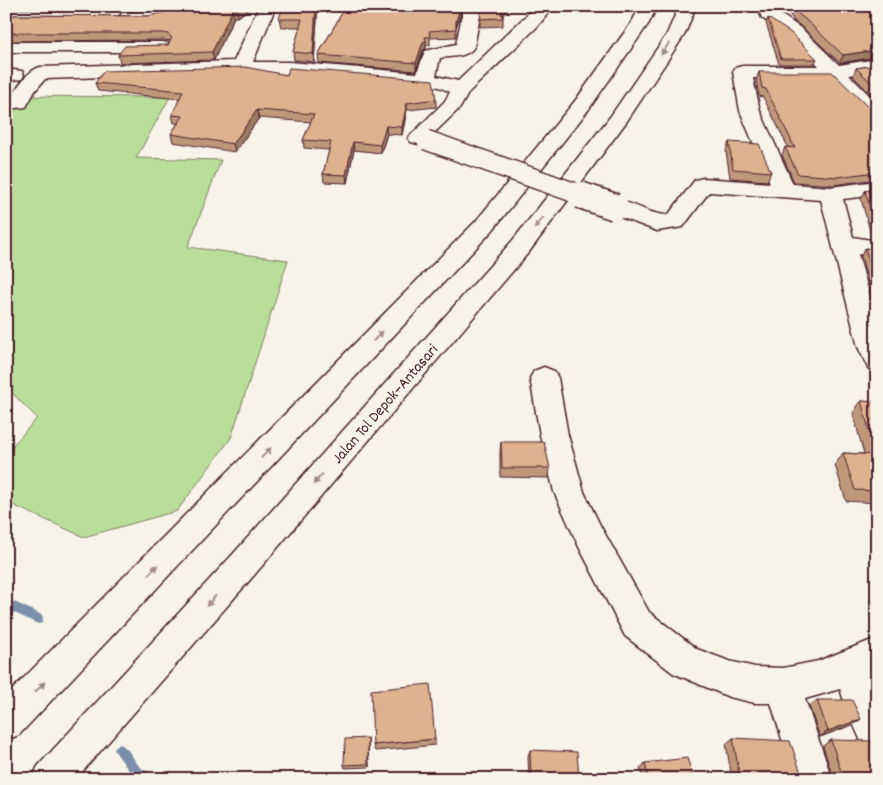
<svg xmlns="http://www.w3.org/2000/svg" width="883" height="785" viewBox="0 0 883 785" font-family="Dekko,sans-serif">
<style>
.green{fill:#b8de99;stroke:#817e62}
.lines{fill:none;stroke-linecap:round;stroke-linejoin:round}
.stream{fill:#7c8faa;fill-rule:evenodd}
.minor-casing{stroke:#4a1f2b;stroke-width:3}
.highway-casing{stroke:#4a1f2b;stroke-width:3}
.minor{fill:#f7f3e8;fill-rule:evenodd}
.highway{fill:#f7f3e8;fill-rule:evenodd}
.minor-bridge-far1-casing{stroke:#4a1f2b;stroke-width:22;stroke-linecap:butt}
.minor-bridge-casing{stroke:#4a1f2b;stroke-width:29;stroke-linecap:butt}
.minor-bridge-far1{stroke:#f7f3e8;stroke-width:19}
.minor-bridge{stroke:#f7f3e8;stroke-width:26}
.wall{fill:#bf987b;stroke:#4a1f2b}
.shaded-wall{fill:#9b7c64;stroke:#4a1f2b}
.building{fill:#deb18f;stroke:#4a1f2b}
.oneway{fill:#a0898a}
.labels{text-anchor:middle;stroke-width:4;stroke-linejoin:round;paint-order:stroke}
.street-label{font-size:16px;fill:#4a1f2b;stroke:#f7f3e8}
</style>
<rect width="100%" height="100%" fill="#f7f3e8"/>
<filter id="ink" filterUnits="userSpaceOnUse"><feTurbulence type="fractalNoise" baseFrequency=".02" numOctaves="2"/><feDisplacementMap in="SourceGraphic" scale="10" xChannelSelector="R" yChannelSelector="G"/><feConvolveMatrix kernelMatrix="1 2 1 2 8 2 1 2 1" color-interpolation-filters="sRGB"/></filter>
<g filter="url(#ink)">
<polygon class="green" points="6,96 170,97 136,158 221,160 188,247 288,260 231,438 177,511 84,537 6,502 6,453 37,418 6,387"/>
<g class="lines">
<g class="stream">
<polygon points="6,598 42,615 43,619 42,623 38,624 6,609"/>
<path d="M 120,744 C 129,748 133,759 139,766 C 144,771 152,772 155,779 L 137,779 L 132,775 L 114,750 L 116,746 Z"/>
</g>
<g class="minor-casing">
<g id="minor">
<path d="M 161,6 L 181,6 C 170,23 140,25 122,21 L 119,17 L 122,13 L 155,10 Z"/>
<path d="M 259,6 L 276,6 L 253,62 L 290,62 L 417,73 L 425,51 L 456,44 L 464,6 L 482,6 L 474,47 C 467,58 452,56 440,58 L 436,76 L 458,81 L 536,6 L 554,6 L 537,27 L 469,92 L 460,108 L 432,135 L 436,140 L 433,144 L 426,146 L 411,142 L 408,138 L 445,101 L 450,92 L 439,87 L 399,83 L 290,74 L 228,73 L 45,79 L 35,91 L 26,107 L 6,109 L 6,97 L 12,97 C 18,86 27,71 40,67 L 234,61 Z"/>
<path d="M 757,6 L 774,6 L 776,11 L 802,29 L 839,65 L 877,59 L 877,71 L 849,75 L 877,103 L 877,120 L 870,118 L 830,78 L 753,78 L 760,111 L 793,184 L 830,187 L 877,181 L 877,195 L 843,199 L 853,237 L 877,241 L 877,257 L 858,254 L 877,321 L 877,371 L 868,368 L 858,347 L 821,200 L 709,192 L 683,227 L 657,231 L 607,212 L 604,207 L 607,202 C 628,196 647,216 668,215 L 695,180 L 703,178 L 770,183 L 740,111 L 733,72 L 735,68 L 742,66 L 819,66 L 790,37 L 762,18 Z"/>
<polygon points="6,42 162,42 168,43 171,47 168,51 162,52 6,52"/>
<polygon points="6,69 22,71 24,75 22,79 6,81"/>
<polygon points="544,367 554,371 558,378 568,435 584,492 600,525 649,612 697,649 729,661 755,667 783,668 818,661 877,638 877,673 871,676 877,692 877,753 864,748 847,710 840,689 805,699 832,779 794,779 771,703 755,703 729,697 673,673 625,636 578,545 554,492 540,435 530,378 534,371"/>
</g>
</g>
<g class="highway-casing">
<g id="highway">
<polygon points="640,6 657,6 649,23 589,109 492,231 19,735 6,740 6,696 476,221 575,101 632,22"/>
<polygon points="679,6 696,6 685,34 627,121 529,252 256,573 76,779 32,779 38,766 234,553 513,240 610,117 667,34"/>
</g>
</g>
<use href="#minor" class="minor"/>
<use href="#highway" class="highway"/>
<g class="minor-bridge-far1-casing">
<polyline id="minor-bridge-far1" points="426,140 584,196"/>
</g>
<g class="minor-bridge-casing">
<polyline id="minor-bridge" points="580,195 615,207"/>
</g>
<use href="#minor-bridge-far1" class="minor-bridge-far1"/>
<use href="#minor-bridge" class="minor-bridge"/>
</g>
<g class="wall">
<polygon points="6,6 158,6 150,10 6,9"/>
<polygon points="253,6 238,17 234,17 214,60 120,63 118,55 168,45 171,41 164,40 6,41 6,15 148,16"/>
<polygon points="318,6 314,62 294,60 293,52 300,27 281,27 279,19"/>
<polygon points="346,6 463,6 456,28 456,37 430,38 430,45 426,45 426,49 423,50 416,71 319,63 318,55"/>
<polygon points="784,6 877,6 877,57 840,63 803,28 794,21"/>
<polygon points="503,16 503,26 480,27 480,19"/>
<polygon points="768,18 817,59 814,64 779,64 766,23"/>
<polygon points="877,65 877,100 853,76 856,68"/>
<polygon points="759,72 877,113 877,179 833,185 794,182 782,155 785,147 788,147 763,97 759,96 756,80"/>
<polygon points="287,75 436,99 436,107 407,110 402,135 387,134 381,153 354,150 347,183 324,182 323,174 329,150 304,148 303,140 311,122 259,118 235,152 173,142 171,134 178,123 174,123 172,115 180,99 98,91 95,83"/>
<polygon points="729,142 771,172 767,181 730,178 726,151"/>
<polygon points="877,189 877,240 872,238 861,199 865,191"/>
<polygon points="865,248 877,250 877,306 870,290 861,256"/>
<polygon points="861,401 877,402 877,503 846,501 835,465 843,453 864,454 853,413"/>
<polygon points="501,442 550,468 549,478 500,477 500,452"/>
<polygon points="817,700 861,719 852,725 820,737 809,706"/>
<polygon points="368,738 368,741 369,767 345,768 344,765"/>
<polygon points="733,738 802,776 832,775 823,746 831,740 877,779 732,779 726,744"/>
<polygon points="435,739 435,745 375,751 373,745"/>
<polygon points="530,750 579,779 529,779 528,756"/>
<polygon points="645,763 694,779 643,778 640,769"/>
</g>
<g class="shaded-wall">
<polygon points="148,6 158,6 150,10"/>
<polygon points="241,6 253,6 238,17 236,9"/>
<polygon points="316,6 318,6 314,62 313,54"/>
<polygon points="461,6 463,6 456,28 456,21"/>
<polygon points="504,6 508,6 502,18 501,12"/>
<polygon points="233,9 234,17 214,60 212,52"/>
<polygon points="426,41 426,49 423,50 416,71 416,63 423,42"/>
<polygon points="877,50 877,57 840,63 843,55"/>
<polygon points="407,103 407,110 402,135 402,127"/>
<polygon points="257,110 259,118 235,152 233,144"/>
<polygon points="386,126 387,134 381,153 380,145"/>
<polygon points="353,142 354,150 347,183 346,175"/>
<polygon points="861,719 852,725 820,737 828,731"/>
<polygon points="368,738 368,741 369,767 368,764"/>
</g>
<g class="building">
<polygon points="174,6 241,6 236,9 233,9 212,52 118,55 125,46 168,45 172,38 168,34 162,33 6,33 6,15 148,16 167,12"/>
<polygon points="283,6 316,6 313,54 293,52 302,19 279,19"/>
<polygon points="346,6 461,6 456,21 456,29 429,31 430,37 425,37 426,41 423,42 416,63 318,55"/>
<polygon points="482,6 504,6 501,12 503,18 480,19"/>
<polygon points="792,6 877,6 877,50 843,55 806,20 797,13"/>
<polygon points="768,18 791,33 817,59 781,59"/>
<polygon points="877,65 877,88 856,68"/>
<polygon points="245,67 287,75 289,68 433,80 436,99 407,103 402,127 386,126 380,145 353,142 346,175 323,174 331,142 303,140 314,114 257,110 233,144 171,134 183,116 172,115 183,91 95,83 104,71"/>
<polygon points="759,72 832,72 872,111 877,113 877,172 837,177 798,174 785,147 795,148 766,89 762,88"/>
<polygon points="729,142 759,144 771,172 733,169"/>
<polygon points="877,189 877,230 865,191"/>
<polygon points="865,248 877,250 877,287 875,282"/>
<polygon points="861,401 877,402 877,491 855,490 843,453 876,455"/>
<polygon points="501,442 544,442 550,468 502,468"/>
<polygon points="430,684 435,739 373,745 371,690"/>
<polygon points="817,700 852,700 861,719 828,731"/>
<polygon points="368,738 368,764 344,765 345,739"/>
<polygon points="733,738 790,741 802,776 842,775 831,740 871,741 877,744 877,779 740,779"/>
<polygon points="530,750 577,752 579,779 531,779"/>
<polygon points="687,758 694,779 637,779 648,777 645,763"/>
</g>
<defs><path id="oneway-solid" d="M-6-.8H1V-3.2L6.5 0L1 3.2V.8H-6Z" transform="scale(1.25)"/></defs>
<g class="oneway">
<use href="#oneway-solid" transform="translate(665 49) rotate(124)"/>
<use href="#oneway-solid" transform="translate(539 223) rotate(128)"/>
<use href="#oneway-solid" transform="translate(378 336) rotate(-46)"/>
<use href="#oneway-solid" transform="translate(266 453) rotate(-46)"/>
<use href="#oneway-solid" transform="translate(318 479) rotate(131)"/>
<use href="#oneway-solid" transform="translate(153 570) rotate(-46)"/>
<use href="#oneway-solid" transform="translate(211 601) rotate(132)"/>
<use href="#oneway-solid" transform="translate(40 687) rotate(-46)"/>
</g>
</g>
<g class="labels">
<g class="street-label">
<text transform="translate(384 403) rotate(-49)" y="6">Jalan Tol Depok–Antasari</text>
</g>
</g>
<rect width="883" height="785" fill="none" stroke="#f7f3e8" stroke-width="25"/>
<rect x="12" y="12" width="858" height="760" fill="none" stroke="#4a1f2b" stroke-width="2" filter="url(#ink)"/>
</svg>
